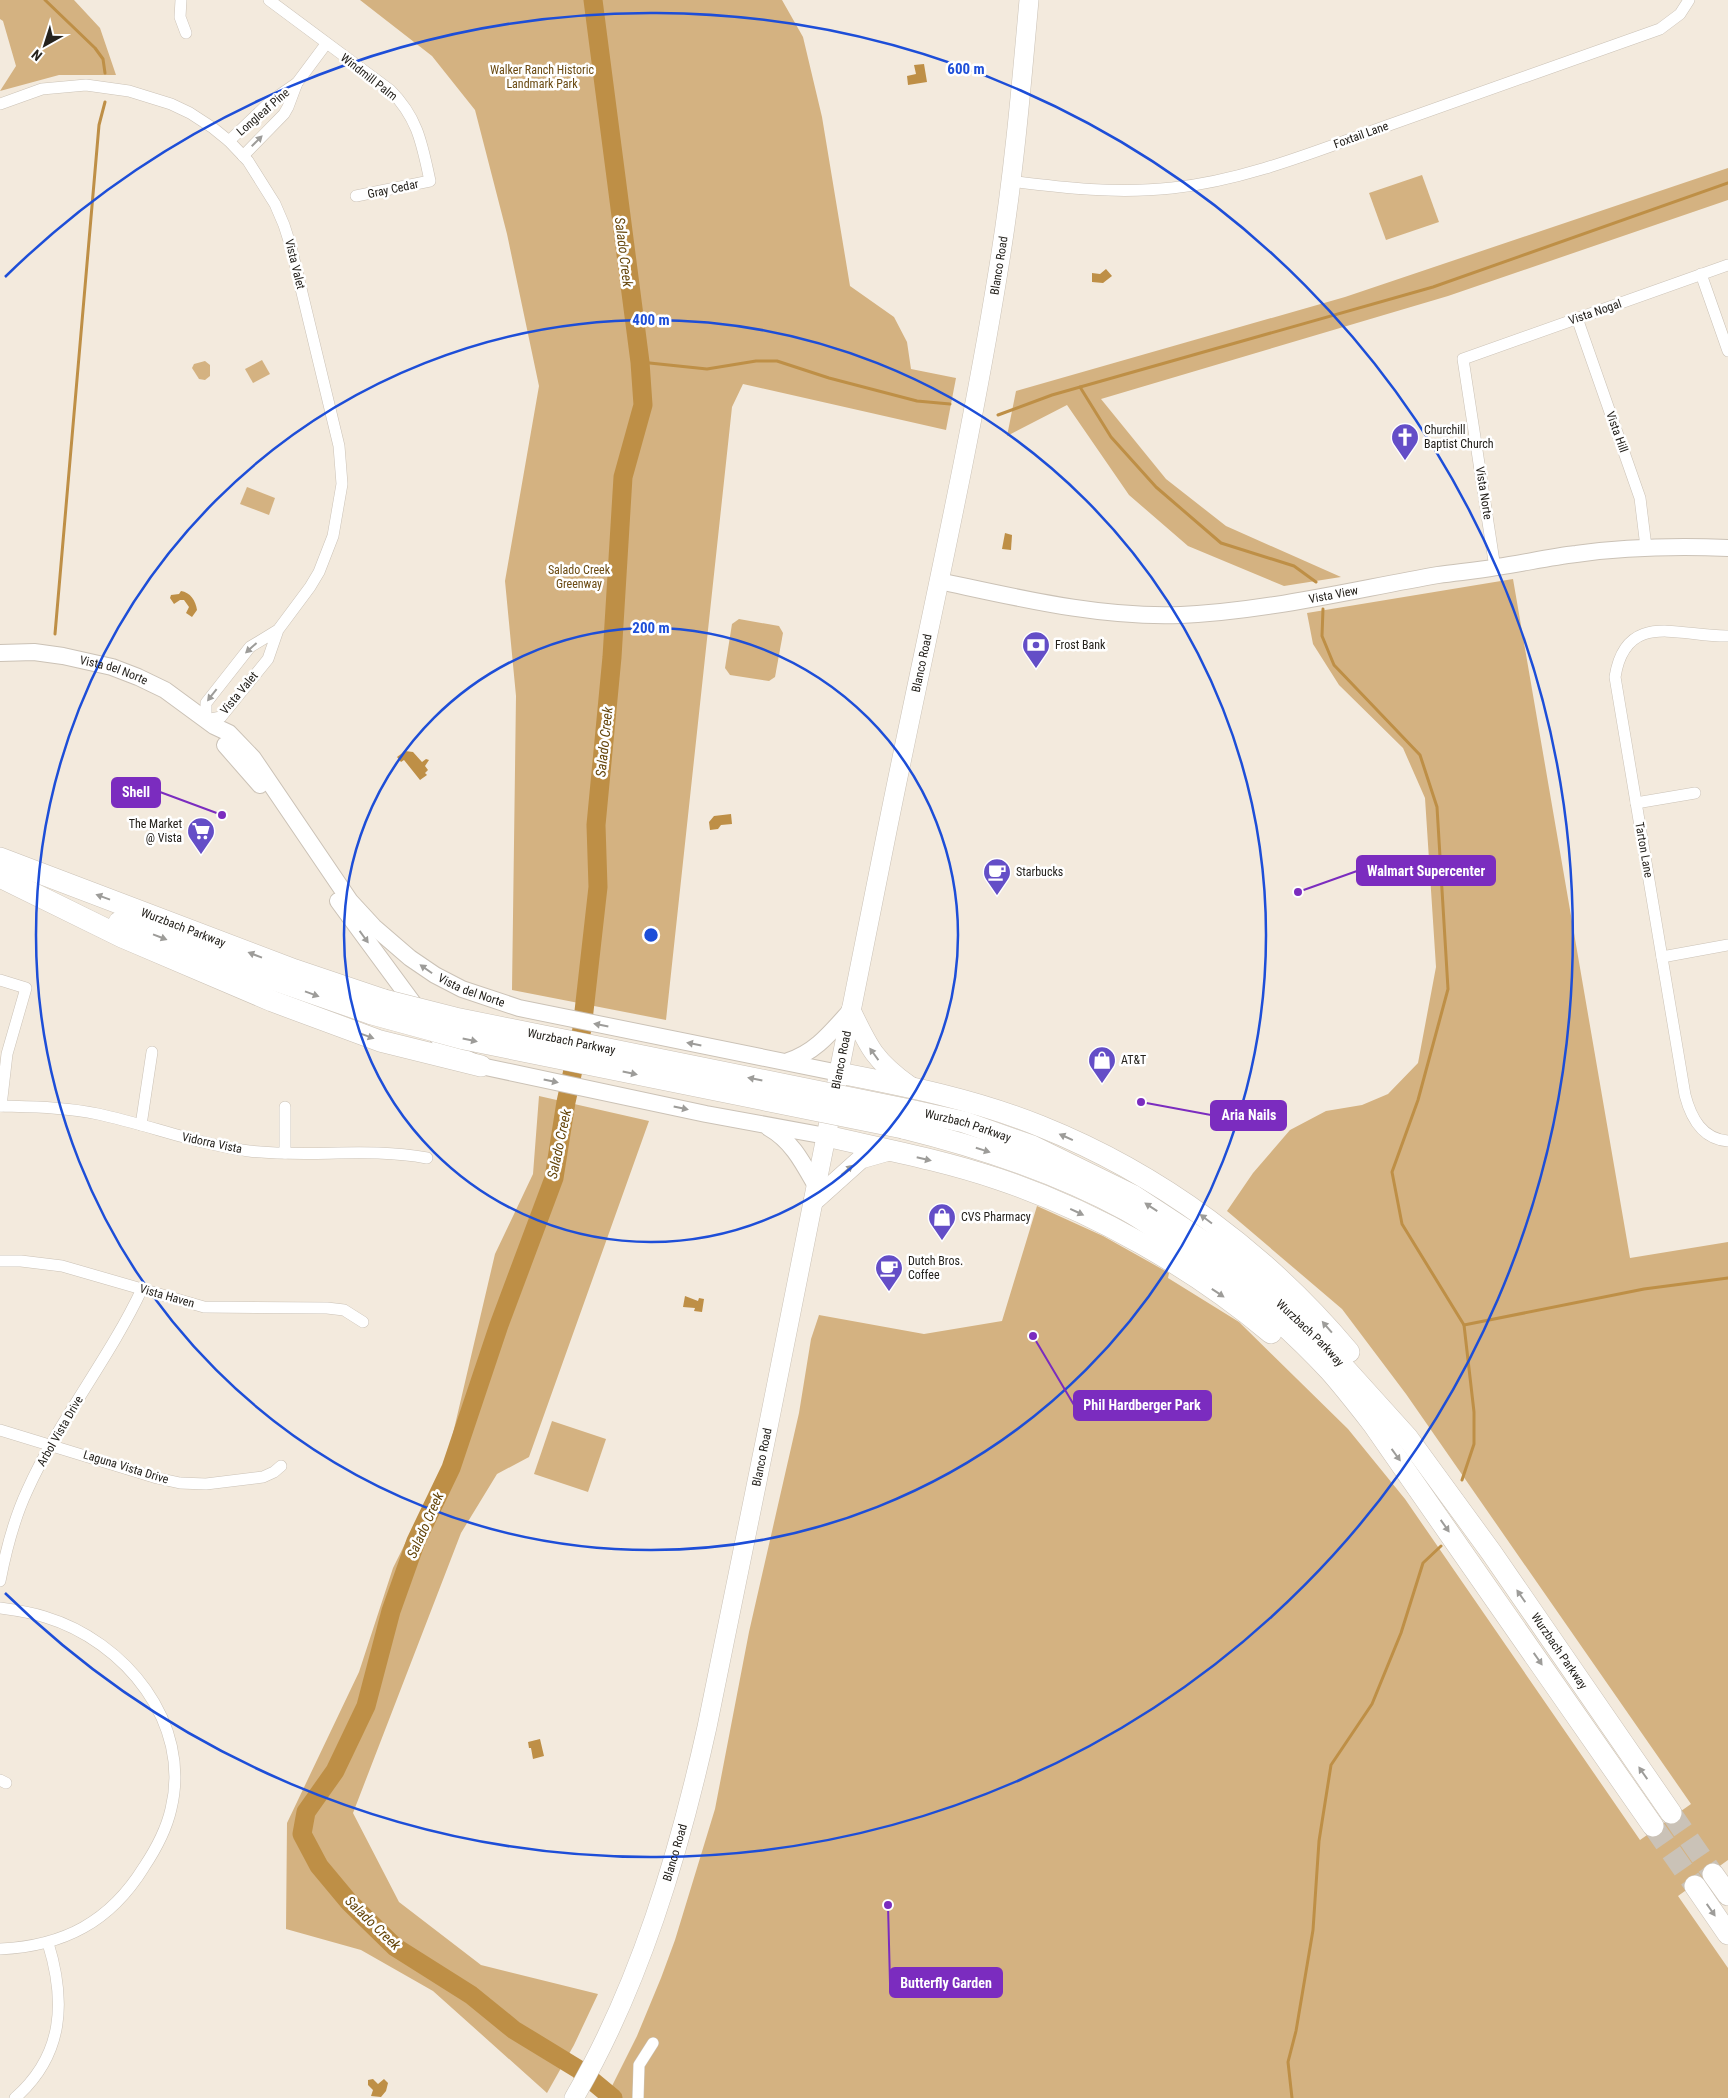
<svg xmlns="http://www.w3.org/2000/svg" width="1728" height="2098" viewBox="0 0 1728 2098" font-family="'Roboto Condensed',sans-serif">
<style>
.green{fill:#d4b281}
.water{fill:#be8f46}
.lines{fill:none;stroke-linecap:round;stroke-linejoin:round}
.stream{stroke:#be8f46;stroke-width:3}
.river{stroke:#be8f46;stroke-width:19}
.highway-tunnel{stroke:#cac2b7;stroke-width:21;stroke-dasharray:21 11;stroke-linecap:butt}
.street-casing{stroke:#cbc2b6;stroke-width:12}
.secondary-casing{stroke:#cbc2b6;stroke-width:18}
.primary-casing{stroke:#cbc2b6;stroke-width:20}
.highway-casing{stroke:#cbc2b6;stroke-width:22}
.street{stroke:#fff;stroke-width:11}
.secondary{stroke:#fff;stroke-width:16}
.primary{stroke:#fff;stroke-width:19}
.highway{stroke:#fff;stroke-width:21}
.highway-bridge-casing{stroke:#cbc2b6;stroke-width:22;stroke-linecap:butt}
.highway-bridge{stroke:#fff;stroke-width:21}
.oneway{fill:#9d9c99}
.ring{fill:none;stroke:#1d4ed8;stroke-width:2.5}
.labels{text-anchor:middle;stroke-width:5;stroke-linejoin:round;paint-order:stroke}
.park-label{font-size:12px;fill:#6a4a12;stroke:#fff}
.street-label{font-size:12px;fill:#25221d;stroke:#fff}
.poi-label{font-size:12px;fill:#25221d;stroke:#fff;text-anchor:start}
.water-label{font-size:14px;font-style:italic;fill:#65450a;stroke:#fff}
.centre{fill:#1d4ed8;stroke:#fff;stroke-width:2.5}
.ring-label{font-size:15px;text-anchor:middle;font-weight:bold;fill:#1d4ed8;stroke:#fff;stroke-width:5;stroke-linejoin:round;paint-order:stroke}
.leader{fill:none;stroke:#7b2cbf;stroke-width:2}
.callout-dot{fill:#7b2cbf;stroke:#fff;stroke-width:2}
.callout{fill:#7b2cbf;stroke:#7b2cbf;stroke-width:2}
.callout-label{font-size:14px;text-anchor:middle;font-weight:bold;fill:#fff}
</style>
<rect width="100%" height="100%" fill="#f3eadd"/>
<g class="green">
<polygon points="0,0 74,0 100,28 116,75 59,75 0,91 16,66 3,21 0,19"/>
<polygon points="360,0 782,0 803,37 822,117 850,286 894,317 907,342 911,369 956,378 946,430 743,384 732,407 666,1020 512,990 516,696 505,581 539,386 507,234 475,110 432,56"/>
<polygon points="1728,168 1728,200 1448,296 1101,399 1166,479 1226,526 1341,577 1284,586 1188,546 1129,495 1067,405 1007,436 1016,391 1345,297"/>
<polygon points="1422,175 1439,222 1386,240 1369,193"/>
<polygon points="262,360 270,374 253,383 245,369"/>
<polygon points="205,361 210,365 210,376 205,380 199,379 192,368 194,364"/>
<polygon points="247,487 275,498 269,515 240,504"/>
<polygon points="1513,579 1630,1258 1728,1242 1728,1860 1678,1896 1728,1968 1728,2098 606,2098 637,2036 661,1978 675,1940 715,1809 749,1632 799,1413 811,1339 819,1315 924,1334 1002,1321 1037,1206 1103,1236 1169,1273 1168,1278 1239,1322 1348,1429 1405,1499 1640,1840 1691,1804 1406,1394 1342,1309 1227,1211 1253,1173 1290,1130 1326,1111 1362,1105 1388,1094 1418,1063 1436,967 1425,798 1403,748 1339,685 1313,644 1307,613"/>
<polygon points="739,619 779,626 783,633 775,677 769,681 730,675 725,668 732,624"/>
<polygon points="539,1096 649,1121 529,1457 497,1474 461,1533 353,1813 399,1902 481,1965 598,1994 574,2045 547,2093 433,1991 361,1950 286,1929 287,1823 359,1672 393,1568 447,1459 495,1254 533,1174"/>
<polygon points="552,1421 606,1439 588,1492 534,1474"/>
</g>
<g class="water">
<polygon points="924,64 927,82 908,85 907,76 916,74 914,65"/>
<polygon points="1106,269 1112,276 1103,283 1092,282 1092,273 1100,274"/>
<polygon points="1005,533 1012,535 1011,550 1002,549"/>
<path d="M 181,591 C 190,592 196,601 197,610 L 192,617 L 186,613 L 189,607 L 184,600 L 180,600 L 174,604 L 170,598 L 171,595 L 179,594 Z"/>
<polygon points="405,751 413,752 422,762 426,759 429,760 425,766 428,770 425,773 427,775 420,780 404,760 401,762 397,757"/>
<polygon points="731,814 732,824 721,825 718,829 710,830 709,822 714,816"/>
<polygon points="685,1296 698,1301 699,1298 704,1299 702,1312 694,1311 695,1308 683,1307"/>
<polygon points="540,1739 544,1756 533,1759 531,1748 529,1748 528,1742"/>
<polygon points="373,2079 378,2084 384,2079 388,2083 386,2091 381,2097 371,2096 373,2090 368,2085 368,2080"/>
</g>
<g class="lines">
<g class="stream">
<polyline points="45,0 95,48 103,59 105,73"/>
<polyline points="640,362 707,369 756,361 777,361 829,378 917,401 950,404"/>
<polyline points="1080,387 1111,437 1156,487 1221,543 1294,566 1316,582"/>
<polyline points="998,415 1052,395 1433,287 1728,183"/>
<polyline points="1323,609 1322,636 1334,665 1420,755 1437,807 1448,989 1418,1100 1392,1172 1402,1224 1464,1325 1474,1412 1474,1444 1462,1480"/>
<polyline points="55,634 99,125 105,102"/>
<polyline points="1464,1325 1644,1289 1728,1278"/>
<polyline points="1292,2098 1288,2062 1296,2031 1313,1930 1319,1841 1331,1765 1372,1704 1401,1633 1423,1563 1441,1546"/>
</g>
<polyline class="river" points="593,0 640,362 643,405 623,477 612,657 596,825 598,887 582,1029 566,1102 554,1178 499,1325 451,1468 416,1541 391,1611 366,1706 335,1771 306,1812 302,1834 319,1866 349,1902 395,1947 471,1995 514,2030 578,2069 613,2098"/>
<g class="highway-tunnel">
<polyline points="1671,1813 1713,1874"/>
<polyline points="1653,1826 1695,1886"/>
</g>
<g class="street-casing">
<g id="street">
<polyline points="181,0 180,17 186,33"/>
<path d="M 269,0 L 390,90 C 418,118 422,144 430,181 L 356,196"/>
<polyline points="0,104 42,89 86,85 129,91 171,104 190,113 213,128 229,141 248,161 275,204 284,225 291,247 339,446 342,484 333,536 319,572 310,587 278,630 268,659 221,717 206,720 206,703 250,647 278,630"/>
<polyline points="229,141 271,101 297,83 326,44"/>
<polyline points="243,156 284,114 288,107 297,83"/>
<path d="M 1010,181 C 1064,188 1117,194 1172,188 C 1248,180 1321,149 1392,124 C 1481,92 1571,61 1660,29 L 1680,14 L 1689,0"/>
<polyline points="1701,274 1728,351"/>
<polyline points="1577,318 1640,498 1646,547"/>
<polyline points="1495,568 1463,359 1728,265"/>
<path d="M 1728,636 C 1680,637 1626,609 1615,677 L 1685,1095 C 1691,1118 1702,1139 1728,1141"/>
<polyline points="1636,803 1695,793"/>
<polyline points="1662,957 1728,945"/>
<polyline points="0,980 26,988 7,1054 1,1106"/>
<path d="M 0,1106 C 33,1107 65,1107 98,1114 C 149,1125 197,1144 249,1151 C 308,1158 368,1147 427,1158"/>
<polyline points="141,1125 152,1052"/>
<polyline points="285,1153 285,1107"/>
<polyline points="0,1261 21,1261 62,1266 204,1307 327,1308 344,1310 363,1322"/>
<polyline points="0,1430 157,1478 180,1483 206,1484 263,1477 274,1472 281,1466"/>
<path d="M 0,1581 C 6,1550 14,1519 27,1491 C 59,1420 109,1359 142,1289"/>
<path d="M 0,1608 C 15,1610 30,1612 45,1617 C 125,1641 192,1723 171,1809 C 166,1831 156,1849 144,1867 C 110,1922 64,1946 0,1949"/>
<polyline points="0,1780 6,1783"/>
<path d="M 15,2098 C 64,2055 66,2001 48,1943"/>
<polyline points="638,2098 639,2065 653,2043"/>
</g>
</g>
<g class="secondary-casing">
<g id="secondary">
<path id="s1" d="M 939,581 C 1019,598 1099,618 1181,615 C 1268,611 1352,590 1438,575 C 1457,572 1477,571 1497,567 C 1524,563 1550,557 1576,554 C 1626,547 1677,546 1728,548"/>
<path id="s2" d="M 0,653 L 34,652 L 63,656 L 112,667 L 138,677 L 165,690 L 214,726 L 229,733 L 253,758 L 350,901 L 374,927 L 410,958 L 435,975 L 462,989 L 519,1008 L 839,1073"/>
<polyline points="225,745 260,785"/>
<polyline points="338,901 441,1041 460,1055 481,1066 706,1114 826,1136"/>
<path d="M 788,1061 C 816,1052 831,1032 851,1010"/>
<path d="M 769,1128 C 792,1141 803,1163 816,1186"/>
</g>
</g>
<g class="primary-casing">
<g id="primary">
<path d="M 851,1010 C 869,1048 875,1061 910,1086"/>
<polyline points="813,1202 861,1159 889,1151"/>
<path id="s3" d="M 574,2098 C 640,1985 679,1853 707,1727 C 769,1427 828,1126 888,826 C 925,642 968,458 998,272 C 1013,182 1021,91 1029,0"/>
</g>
</g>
<g class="highway-casing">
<g id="highway">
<path id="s4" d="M 0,858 L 295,970 L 384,1000"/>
<polyline points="0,877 122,937 272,1001 380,1041 481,1066"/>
<polyline points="119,922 266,977 372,1014"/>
<path d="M 839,1073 C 907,1086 976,1100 1040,1126 C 1160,1174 1266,1253 1349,1352"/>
<path id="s5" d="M 905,1109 L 964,1122 L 1032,1146 L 1134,1196 L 1227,1257 L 1274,1298 L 1323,1344 L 1407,1437 L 1491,1552 L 1671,1813"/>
<path d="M 903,1128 C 980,1147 1056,1172 1126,1210 C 1141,1218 1156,1229 1170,1239 C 1228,1276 1283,1320 1330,1371 C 1345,1388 1359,1406 1373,1424 L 1653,1826"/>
<path d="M 826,1136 C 883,1149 942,1160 998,1179 C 1094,1211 1194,1268 1271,1333"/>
<polyline points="1713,1874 1728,1895"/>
<polyline points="1695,1886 1728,1934"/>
</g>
</g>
<use href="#street" class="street"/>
<use href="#secondary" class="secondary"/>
<use href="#primary" class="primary"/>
<use href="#highway" class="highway"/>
<g class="highway-bridge-casing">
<g id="highway-bridge">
<path id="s6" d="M 384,1000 L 455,1018 L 905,1109"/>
<polyline points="372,1014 464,1039 903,1128"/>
</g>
</g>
<use href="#highway-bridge" class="highway-bridge"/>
</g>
<defs><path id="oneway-solid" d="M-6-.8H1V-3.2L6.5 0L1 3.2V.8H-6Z" transform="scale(1.25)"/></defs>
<g class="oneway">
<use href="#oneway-solid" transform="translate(257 141) rotate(-45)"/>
<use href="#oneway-solid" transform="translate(251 648) rotate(138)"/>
<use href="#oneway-solid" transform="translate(212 695) rotate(128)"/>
<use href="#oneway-solid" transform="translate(103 897) rotate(-160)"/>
<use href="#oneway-solid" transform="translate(160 937) rotate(21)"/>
<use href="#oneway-solid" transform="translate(364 937) rotate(54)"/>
<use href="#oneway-solid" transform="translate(255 955) rotate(-159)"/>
<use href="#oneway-solid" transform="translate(426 969) rotate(-145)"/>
<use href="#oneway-solid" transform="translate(312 994) rotate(20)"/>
<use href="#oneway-solid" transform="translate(601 1025) rotate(-169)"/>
<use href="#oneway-solid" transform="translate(367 1036) rotate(20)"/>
<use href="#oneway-solid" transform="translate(470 1040) rotate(12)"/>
<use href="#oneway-solid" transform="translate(694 1044) rotate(-169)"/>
<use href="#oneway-solid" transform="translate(874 1054) rotate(-126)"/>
<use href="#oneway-solid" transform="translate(630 1073) rotate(12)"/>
<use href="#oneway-solid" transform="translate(755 1079) rotate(-169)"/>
<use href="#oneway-solid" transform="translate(551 1081) rotate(12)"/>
<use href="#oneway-solid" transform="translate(681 1108) rotate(12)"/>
<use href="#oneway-solid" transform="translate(1066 1137) rotate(-156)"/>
<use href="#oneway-solid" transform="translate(983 1150) rotate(17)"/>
<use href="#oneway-solid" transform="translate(924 1159) rotate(13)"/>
<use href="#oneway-solid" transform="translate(847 1170) rotate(-41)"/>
<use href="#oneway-solid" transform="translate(1151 1207) rotate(-147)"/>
<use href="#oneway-solid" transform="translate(1077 1212) rotate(25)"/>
<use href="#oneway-solid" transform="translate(1206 1219) rotate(-143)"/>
<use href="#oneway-solid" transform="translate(1218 1293) rotate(34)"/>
<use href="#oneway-solid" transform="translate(1327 1327) rotate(-131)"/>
<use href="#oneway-solid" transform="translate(1396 1455) rotate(54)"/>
<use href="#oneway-solid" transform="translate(1445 1526) rotate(55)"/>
<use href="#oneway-solid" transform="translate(1521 1596) rotate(-125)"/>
<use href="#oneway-solid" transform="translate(1538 1659) rotate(55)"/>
<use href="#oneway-solid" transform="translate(1643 1773) rotate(-125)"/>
<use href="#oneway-solid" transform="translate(1711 1910) rotate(55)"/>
</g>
<g class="ring">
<circle cx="651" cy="935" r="307"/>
<circle cx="651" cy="935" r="615"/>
<path d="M5 277A922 922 0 1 1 5 1593"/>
</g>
<defs>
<g id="church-pin" transform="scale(1.4375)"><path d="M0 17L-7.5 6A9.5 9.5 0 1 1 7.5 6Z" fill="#644ec7" stroke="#fff"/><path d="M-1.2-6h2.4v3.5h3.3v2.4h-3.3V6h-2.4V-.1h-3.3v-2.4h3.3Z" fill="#fff"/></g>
<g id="bank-pin" transform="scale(1.4375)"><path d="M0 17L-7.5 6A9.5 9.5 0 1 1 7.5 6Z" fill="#644ec7" stroke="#fff"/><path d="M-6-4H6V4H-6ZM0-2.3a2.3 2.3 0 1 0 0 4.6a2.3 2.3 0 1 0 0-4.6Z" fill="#fff"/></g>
<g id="supermarket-pin" transform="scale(1.4375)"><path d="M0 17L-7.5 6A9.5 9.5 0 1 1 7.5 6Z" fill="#644ec7" stroke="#fff"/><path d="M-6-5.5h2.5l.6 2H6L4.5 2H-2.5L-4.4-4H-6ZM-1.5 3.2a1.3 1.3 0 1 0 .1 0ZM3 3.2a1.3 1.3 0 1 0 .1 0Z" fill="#fff"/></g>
<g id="cafe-pin" transform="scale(1.4375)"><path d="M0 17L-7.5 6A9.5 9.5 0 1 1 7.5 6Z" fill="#644ec7" stroke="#fff"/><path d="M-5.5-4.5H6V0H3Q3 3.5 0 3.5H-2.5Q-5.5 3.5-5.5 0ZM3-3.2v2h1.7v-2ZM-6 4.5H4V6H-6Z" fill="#fff"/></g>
<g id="shop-pin" transform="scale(1.4375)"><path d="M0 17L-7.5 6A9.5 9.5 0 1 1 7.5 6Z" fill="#644ec7" stroke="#fff"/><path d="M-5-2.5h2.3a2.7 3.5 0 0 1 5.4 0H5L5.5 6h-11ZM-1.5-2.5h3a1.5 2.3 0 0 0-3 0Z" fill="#fff"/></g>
</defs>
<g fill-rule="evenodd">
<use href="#church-pin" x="1405" y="437"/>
<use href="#bank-pin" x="1036" y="645"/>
<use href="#supermarket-pin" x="201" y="831"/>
<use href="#cafe-pin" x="997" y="872"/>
<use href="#shop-pin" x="1102" y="1060"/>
<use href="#shop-pin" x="942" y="1217"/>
<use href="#cafe-pin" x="889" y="1268"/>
</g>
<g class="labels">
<g class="park-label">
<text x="542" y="74">Walker Ranch Historic<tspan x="542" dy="14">Landmark Park</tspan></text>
<text x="579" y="574">Salado Creek<tspan x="579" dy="14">Greenway</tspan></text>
</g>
<g class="street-label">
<text transform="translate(369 77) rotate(38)" y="4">Windmill Palm</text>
<text transform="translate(263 112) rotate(-41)" y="4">Longleaf Pine</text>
<text transform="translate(1361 135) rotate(-20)" y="4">Foxtail Lane</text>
<text transform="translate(393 189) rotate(-12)" y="4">Gray Cedar</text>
<text transform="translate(295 264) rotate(76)" y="4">Vista Valet</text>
<text dy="4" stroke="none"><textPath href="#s3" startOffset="1886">Blanco Road</textPath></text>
<text transform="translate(1595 312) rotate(-19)" y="4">Vista Nogal</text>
<text transform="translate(1617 432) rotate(70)" y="4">Vista Hill</text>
<text transform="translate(1484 493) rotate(81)" y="4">Vista Norte</text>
<text dy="4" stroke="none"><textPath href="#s1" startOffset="399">Vista View</textPath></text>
<text dy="4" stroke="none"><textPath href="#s3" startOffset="1481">Blanco Road</textPath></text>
<text dy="4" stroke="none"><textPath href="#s2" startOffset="116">Vista del Norte</textPath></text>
<text transform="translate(239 693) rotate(-50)" y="4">Vista Valet</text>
<text transform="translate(1644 850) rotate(80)" y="4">Tarton Lane</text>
<text dy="4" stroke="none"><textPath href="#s4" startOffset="196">Wurzbach Parkway</textPath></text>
<text dy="4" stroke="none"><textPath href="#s2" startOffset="609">Vista del Norte</textPath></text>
<text dy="4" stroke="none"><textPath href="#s6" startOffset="192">Wurzbach Parkway</textPath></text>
<text dy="4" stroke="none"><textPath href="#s3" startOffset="1076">Blanco Road</textPath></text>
<text dy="4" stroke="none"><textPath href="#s5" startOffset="65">Wurzbach Parkway</textPath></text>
<text transform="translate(212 1143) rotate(12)" y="4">Vidorra Vista</text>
<text transform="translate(167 1296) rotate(16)" y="4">Vista Haven</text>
<text dy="4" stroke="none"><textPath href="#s5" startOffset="470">Wurzbach Parkway</textPath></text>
<text transform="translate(60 1431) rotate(-60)" y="4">Arbol Vista Drive</text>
<text dy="4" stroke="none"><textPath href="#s3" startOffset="671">Blanco Road</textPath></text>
<text transform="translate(126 1467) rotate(17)" y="4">Laguna Vista Drive</text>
<text dy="4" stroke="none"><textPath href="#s5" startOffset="875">Wurzbach Parkway</textPath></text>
<text dy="4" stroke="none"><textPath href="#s3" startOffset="266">Blanco Road</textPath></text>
</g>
<g class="poi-label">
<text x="1424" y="434">Churchill<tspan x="1424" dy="14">Baptist Church</tspan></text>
<text x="1055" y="649">Frost Bank</text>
<text x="182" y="828" text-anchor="end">The Market<tspan x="182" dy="14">@ Vista</tspan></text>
<text x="1016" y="876">Starbucks</text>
<text x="1121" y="1064">AT&amp;T</text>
<text x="961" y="1221">CVS Pharmacy</text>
<text x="908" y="1265">Dutch Bros.<tspan x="908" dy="14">Coffee</tspan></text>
</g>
<g class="water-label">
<text transform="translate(624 252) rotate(83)" y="5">Salado Creek</text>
<text transform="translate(604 742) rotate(-84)" y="5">Salado Creek</text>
<text transform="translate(559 1144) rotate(-78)" y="5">Salado Creek</text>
<text transform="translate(425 1525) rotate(-66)" y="5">Salado Creek</text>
<text transform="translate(373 1923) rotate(44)" y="5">Salado Creek</text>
</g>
</g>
<circle cx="651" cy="935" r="8" class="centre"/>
<g class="ring-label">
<text x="966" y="74">600 m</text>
<text x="651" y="325">400 m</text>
<text x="651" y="633">200 m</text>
</g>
<path class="leader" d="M222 815L160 792M1298 892L1357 871M1141 1102L1211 1115M1033 1336L1074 1405M888 1905L890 1983"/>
<g class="callout-dot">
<circle cx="222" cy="815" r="5"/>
<circle cx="1298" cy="892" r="5"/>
<circle cx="1141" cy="1102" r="5"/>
<circle cx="1033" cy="1336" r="5"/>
<circle cx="888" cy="1905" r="5"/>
</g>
<g class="callout">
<rect x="112" y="778" width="48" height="29" rx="5"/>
<rect x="1357" y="856" width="138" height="29" rx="5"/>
<rect x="1211" y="1101" width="75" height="29" rx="5"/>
<rect x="1074" y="1391" width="137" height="29" rx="5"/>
<rect x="890" y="1968" width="112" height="29" rx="5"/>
</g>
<g class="callout-label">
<text x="136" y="797">Shell</text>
<text x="1426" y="876">Walmart Supercenter</text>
<text x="1249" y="1120">Aria Nails</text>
<text x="1142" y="1410">Phil Hardberger Park</text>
<text x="946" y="1988">Butterfly Garden</text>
</g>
<g transform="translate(45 45) rotate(219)" stroke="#ffffff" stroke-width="4" paint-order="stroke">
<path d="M0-4L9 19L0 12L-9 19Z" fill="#25221d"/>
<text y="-8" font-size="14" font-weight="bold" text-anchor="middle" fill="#25221d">N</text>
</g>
</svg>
